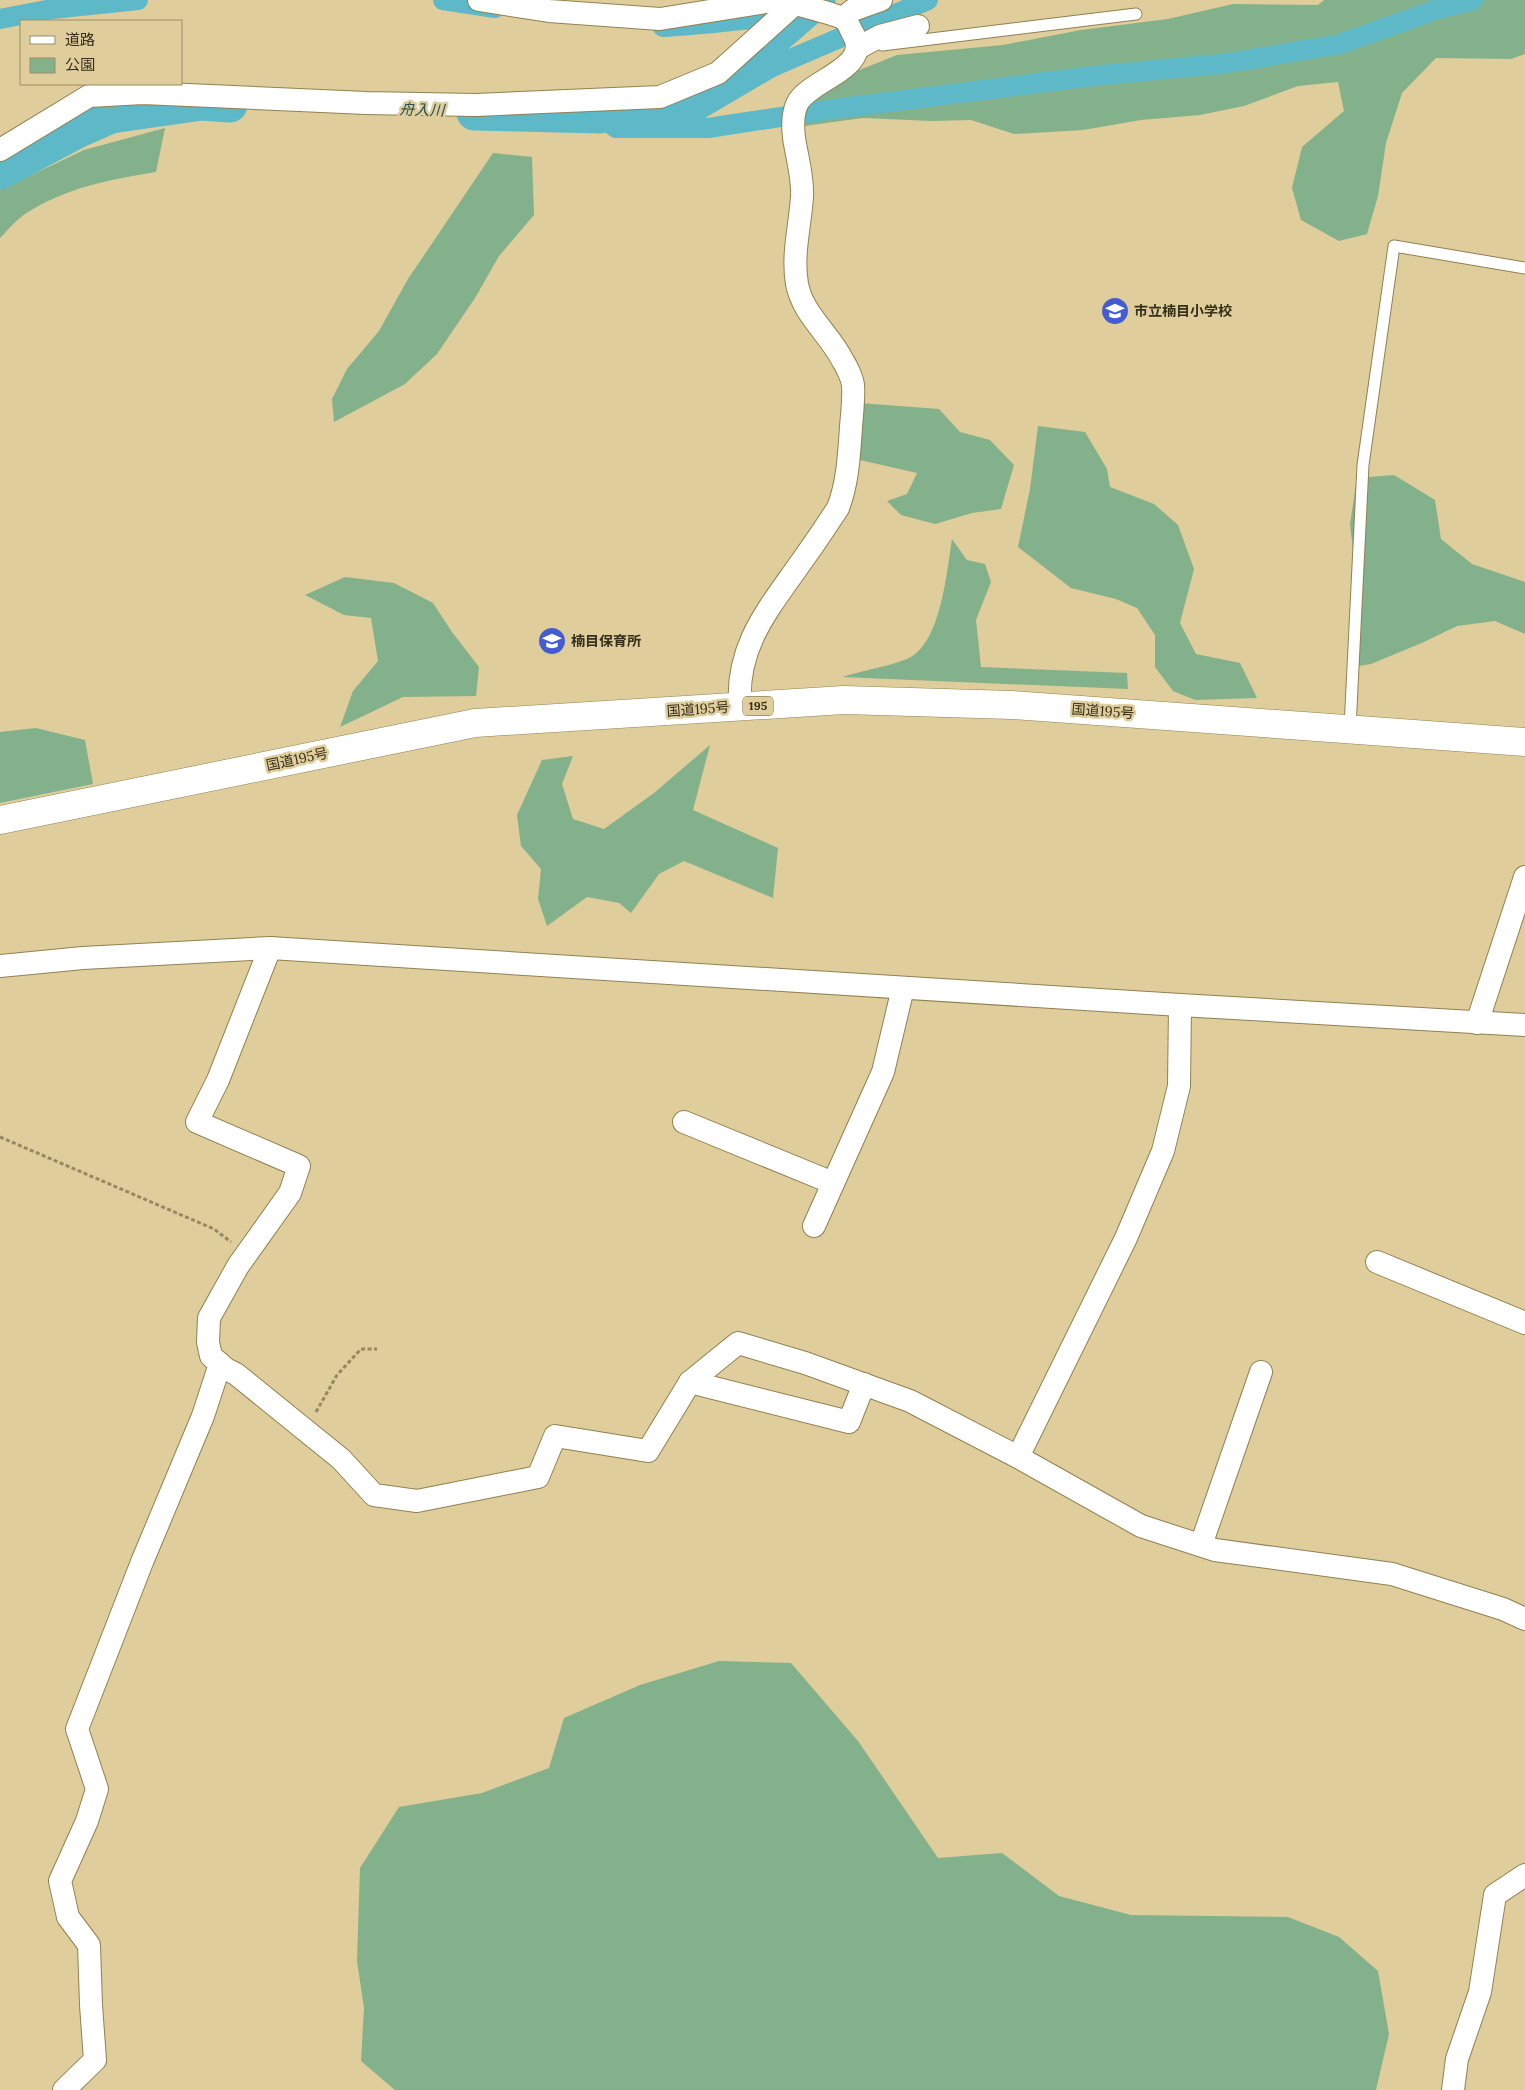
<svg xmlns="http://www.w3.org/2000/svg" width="1525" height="2090" viewBox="0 0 1525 2090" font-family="Lora,'Noto Sans JP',serif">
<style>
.green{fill:#82b18b}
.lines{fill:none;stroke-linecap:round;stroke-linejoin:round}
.canal{stroke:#5db8c7;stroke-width:20}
.river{stroke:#5db8c7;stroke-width:35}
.service-casing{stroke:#928051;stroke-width:13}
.minor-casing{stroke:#928051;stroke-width:24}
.trunk-casing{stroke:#928051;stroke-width:29}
.path{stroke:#958863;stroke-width:3;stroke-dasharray:4 2.5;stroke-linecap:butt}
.service{stroke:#fff;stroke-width:11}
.minor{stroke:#fff;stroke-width:22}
.trunk{stroke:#fff;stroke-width:28}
.labels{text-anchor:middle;stroke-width:5;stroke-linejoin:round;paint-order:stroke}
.shield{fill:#dfcd9b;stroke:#695e41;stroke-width:1}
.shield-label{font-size:12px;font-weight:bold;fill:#362f1b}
.poi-label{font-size:14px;font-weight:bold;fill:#362f1b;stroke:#dfcd9b;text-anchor:start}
.street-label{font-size:14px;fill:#362f1b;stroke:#dfcd9b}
.water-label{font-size:15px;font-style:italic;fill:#244e55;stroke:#dfcd9b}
</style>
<rect width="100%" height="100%" fill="#dfcd9b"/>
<g class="green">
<polygon points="1324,0 1525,0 1525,54 1511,59 1436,58 1402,93 1386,143 1378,196 1367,234 1339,241 1301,220 1292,188 1302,147 1344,111 1338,82 1298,86 1244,106 1200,115 1141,120 1083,130 1014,134 971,120 932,121 863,118 804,126 811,98 857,71 897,55 1003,45 1081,30 1168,19 1233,4 1318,5"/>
<path d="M 165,128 L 156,172 C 108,180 67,187 25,214 C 16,220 8,230 0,238 L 0,190 L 84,150 Z"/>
<polygon points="493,153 532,157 534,215 499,256 475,298 437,354 405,384 334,422 332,399 347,369 379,331 408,279"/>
<polygon points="859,403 939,409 960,432 990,440 1014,465 1001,509 972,513 935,524 901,515 887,501 907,494 917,473 851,458"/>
<polygon points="1038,426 1085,432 1107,469 1110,487 1154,504 1178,525 1194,569 1180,623 1196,654 1240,663 1257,698 1195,700 1173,691 1155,667 1155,635 1137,608 1116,599 1071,588 1018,547 1030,489"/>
<polygon points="1394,475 1435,500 1441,539 1472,564 1525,582 1525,634 1495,621 1457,626 1424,642 1371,664 1351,667 1355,567 1350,524 1357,478"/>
<path d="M 952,539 L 967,560 L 985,564 L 991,582 L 976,620 L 981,667 L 1127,673 L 1128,689 L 842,677 C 860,671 892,666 909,658 C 941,643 947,570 952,539 Z"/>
<polygon points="345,577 394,583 433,603 452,632 479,667 476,696 403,697 340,727 353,691 378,661 371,618 344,615 305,595"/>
<polygon points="36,728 85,740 93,784 0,803 0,732"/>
<polygon points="710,745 693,810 778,848 773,898 684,861 659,874 631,913 619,903 587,897 547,926 538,899 541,869 521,846 517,815 542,760 573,756 562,784 573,819 604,829 654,793"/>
<polygon points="719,1661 791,1663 858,1741 938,1858 1002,1853 1059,1896 1131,1915 1288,1917 1339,1937 1378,1971 1389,2034 1376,2090 395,2090 361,2061 364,2008 357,1961 360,1868 399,1807 482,1793 549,1768 564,1718 640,1685"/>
</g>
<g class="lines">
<g class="canal">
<polyline points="443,0 495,8"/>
<polyline points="0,19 52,9 138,0"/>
<path d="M 663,27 C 709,24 754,18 799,16"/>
<polyline points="640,115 697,111 772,67 928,0"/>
<polyline points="600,116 616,128 708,128 826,110 1093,76 1228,63 1340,44 1438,9 1473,0"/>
</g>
<g class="river">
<polyline points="474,113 600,116 615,105 670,104 711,93 818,0"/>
<polyline points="0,172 77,131 111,116 202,103 230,105"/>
</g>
<g class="service-casing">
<g id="service">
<polyline points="882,45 1136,14"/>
<polyline points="1350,728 1363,465 1394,246 1525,268"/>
</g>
</g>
<g class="minor-casing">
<g id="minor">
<path d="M 479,0 L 549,11 L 660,19 L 779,0 C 789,2 838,15 844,19 C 848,22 850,28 852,32 C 875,68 809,79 797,104 C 791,118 793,135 796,149 C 799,165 803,181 802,197 C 800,226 792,255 797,284 C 803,315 829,333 843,361 C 847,367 852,378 853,385 C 854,399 852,413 851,427 C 849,455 848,482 838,508 C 823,531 808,553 792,575 C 762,617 736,652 740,707"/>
<polyline points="843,18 853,10 881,0"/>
<polyline points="858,48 880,36 918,26"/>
<polyline points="0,150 89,96 143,93 366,103 476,105 660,97 718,73 799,0"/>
<polyline points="270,948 218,1080 197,1122 299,1166 290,1193 238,1266 209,1318 208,1342 211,1356 226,1369 236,1374 341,1459 374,1495 417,1501 538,1477 555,1436 648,1451 690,1382 738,1343 805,1363 910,1401 1018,1457 1141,1526 1215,1550 1392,1574 1503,1609 1525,1619"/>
<polyline points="0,966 83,958 270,948 1180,1005 1525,1025"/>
<polyline points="1477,1023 1525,877"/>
<polyline points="684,1122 833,1183"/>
<polyline points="814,1226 883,1072 903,988"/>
<polyline points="1377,1262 1525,1323"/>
<polyline points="690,1382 849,1422 864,1384"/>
<polyline points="1018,1457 1126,1238 1163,1151 1179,1086 1180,1005"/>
<polyline points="1201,1545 1261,1372"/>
<polyline points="64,2090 95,2060 91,2005 89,1945 68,1917 60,1881 87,1821 97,1789 77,1729 142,1562 203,1416 220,1364"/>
<polyline points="1453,2090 1457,2059 1480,1992 1495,1895 1525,1875"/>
</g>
</g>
<g class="trunk-casing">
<polyline id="trunk" points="0,820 475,723 844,700 1012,705 1525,742"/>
</g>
<g class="path">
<polyline points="0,1137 214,1229 231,1242"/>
<polyline points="316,1412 337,1375 361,1349 377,1349"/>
</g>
<use href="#service" class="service"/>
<use href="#minor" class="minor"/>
<use href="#trunk" class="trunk"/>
</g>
<defs>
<g id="school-disc" transform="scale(1.4375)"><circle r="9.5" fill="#445cd0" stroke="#dfcd9b"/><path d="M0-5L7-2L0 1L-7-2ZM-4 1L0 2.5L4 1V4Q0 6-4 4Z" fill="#fff"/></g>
</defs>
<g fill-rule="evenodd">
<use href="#school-disc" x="1115" y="311"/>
<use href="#school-disc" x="552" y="641"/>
</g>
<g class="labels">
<rect class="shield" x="743" y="696.5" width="30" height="19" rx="4"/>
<g class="shield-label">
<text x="758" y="710">195</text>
</g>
<g class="poi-label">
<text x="1134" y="316">市立楠目小学校</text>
<text x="571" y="646">楠目保育所</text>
</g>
<g class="street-label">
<text transform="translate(698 709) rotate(-4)" y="5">国道195号</text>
<text transform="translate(1103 711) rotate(4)" y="5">国道195号</text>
<text transform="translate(297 759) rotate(-12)" y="5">国道195号</text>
</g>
<g class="water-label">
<text transform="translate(422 110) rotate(2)" y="5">舟入川</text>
</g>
</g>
<rect x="20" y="20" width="162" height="65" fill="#dfcd9b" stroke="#9b8e68"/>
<rect x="30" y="36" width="25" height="8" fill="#ffffff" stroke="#9b8e68"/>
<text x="65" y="45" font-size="15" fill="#362f1b">道路</text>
<rect x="30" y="58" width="25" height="15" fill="#82b18b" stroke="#9b8e68"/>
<text x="65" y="70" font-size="15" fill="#362f1b">公園</text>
</svg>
